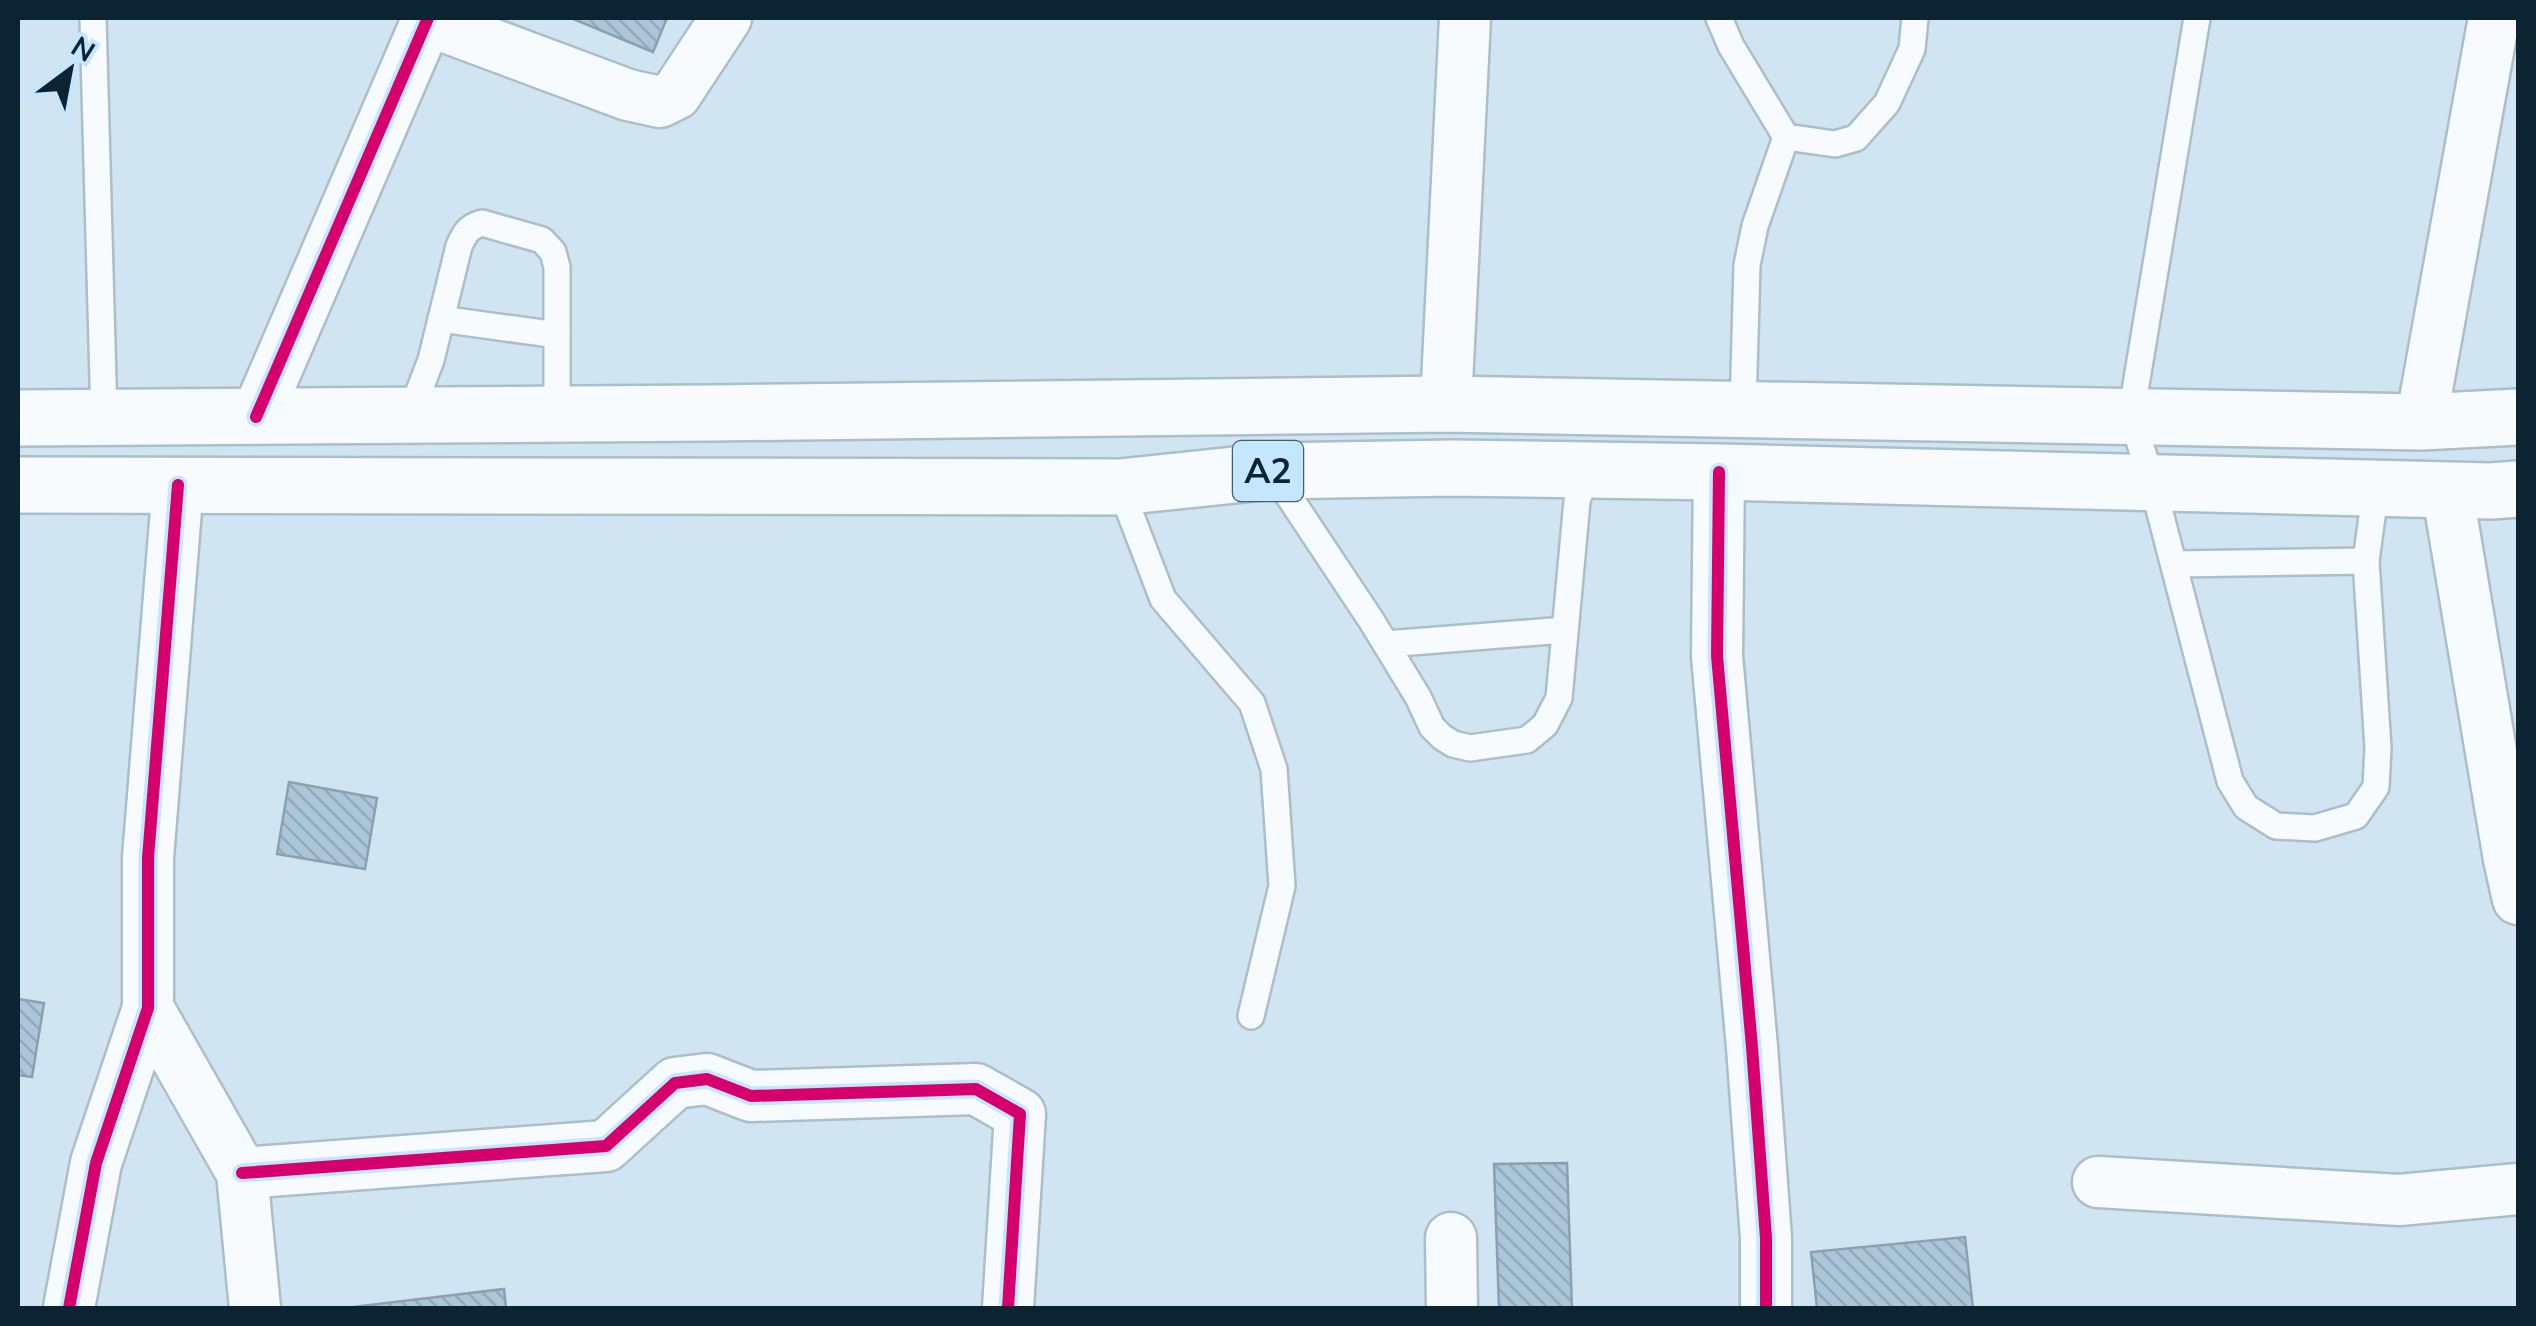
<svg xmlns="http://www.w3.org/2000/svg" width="2536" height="1326" viewBox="0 0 2536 1326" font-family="Mulish,sans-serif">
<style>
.building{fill:url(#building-back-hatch);stroke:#8da0ad;stroke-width:2.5}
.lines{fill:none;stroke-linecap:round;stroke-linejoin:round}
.lane-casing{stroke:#aabecb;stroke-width:30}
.street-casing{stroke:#aabecb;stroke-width:55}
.highway-casing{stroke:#aabecb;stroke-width:60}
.lane{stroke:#f8fbfd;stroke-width:25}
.street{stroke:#f8fbfd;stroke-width:50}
.highway{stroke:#f8fbfd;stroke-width:55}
.cycleway-casing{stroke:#c4e6fe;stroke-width:19}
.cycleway{stroke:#d6006c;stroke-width:12}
.labels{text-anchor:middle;stroke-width:10;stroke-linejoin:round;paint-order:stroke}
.shield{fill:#c4e6fe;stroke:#435e6f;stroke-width:2.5}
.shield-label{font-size:35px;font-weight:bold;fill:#0c2332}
</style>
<defs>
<pattern id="building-back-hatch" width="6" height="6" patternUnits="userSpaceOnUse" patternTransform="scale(2.5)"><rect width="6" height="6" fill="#abc6d8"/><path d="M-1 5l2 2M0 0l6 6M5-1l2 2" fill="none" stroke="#92aaba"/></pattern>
</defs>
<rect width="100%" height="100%" fill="#d1e4f1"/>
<g class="building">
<polygon points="571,18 667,18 653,52"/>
<polygon points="289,782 377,798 365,869 277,854"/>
<polygon points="18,999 44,1003 32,1077 18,1075"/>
<polygon points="1567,1163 1572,1308 1499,1308 1494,1164"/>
<polygon points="1965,1237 1973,1308 1817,1308 1811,1252"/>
<polygon points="504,1289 506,1308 352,1308 352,1307"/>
</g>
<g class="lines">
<g class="lane-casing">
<g id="lane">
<polyline points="93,18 104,417"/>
<polyline points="1719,18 1731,46 1786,137 1755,226 1747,265 1743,408"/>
<polyline points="2197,18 2131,415 2152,482 2230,781 2246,807 2276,826 2315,828 2356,816 2376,787 2378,748 2366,561 2376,487"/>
<polyline points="1786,137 1835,144 1856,138 1887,103 1912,49 1915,18"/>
<polyline points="441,319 557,335"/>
<path d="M 410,415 L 431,360 L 459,246 C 465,233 468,227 482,223 L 542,240 L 553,252 L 557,267 L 557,414"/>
<polyline points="1272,471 1371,620 1418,697 1432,727 1442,737 1453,744 1470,748 1527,740 1545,725 1559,698 1577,501 1587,470"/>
<polyline points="1120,487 1163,599 1252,703 1274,769 1282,886 1251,1016"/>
<polyline points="2174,564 2366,561"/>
<polyline points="1386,644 1565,630"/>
</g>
</g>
<g class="street-casing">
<g id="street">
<polyline points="427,20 628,95 660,102 676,94 726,18"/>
<polyline points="1446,404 1465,18"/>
<polyline points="256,417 428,18"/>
<polyline points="2421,422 2494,18"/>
<polyline points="1719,472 1717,656 1752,1047 1766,1238 1766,1308"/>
<polyline points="2447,489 2509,859 2518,899"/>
<polyline points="148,1008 242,1173 255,1308"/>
<polyline points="242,1173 606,1146 675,1083 707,1079 751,1096 976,1089 1020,1114 1008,1308"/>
<polyline points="2098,1182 2399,1200 2518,1189"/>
<polyline points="1451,1238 1452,1308"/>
<polyline points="69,1308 96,1163 148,1008 148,858 178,485"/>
</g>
</g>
<g class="highway-casing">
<g id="highway">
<polyline points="18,418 711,413 1446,404 2421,422 2518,417"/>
<polyline points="18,485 1120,487 1272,471 1453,468 1719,472 2491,491 2518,489"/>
</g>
</g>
<use href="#lane" class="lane"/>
<use href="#street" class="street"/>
<use href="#highway" class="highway"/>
<g class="cycleway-casing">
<g id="cycleway">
<polyline points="256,417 428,18"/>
<polyline points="1719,472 1717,656 1752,1047 1766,1238 1766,1308"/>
<polyline points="242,1173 606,1146 675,1083 707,1079 751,1096 976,1089 1020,1114 1008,1308"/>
<polyline points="69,1308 96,1163 148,1008 148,858 178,485"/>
</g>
</g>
<use href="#cycleway" class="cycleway"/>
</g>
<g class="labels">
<rect class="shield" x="1233" y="441" width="70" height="60" rx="8"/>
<g class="shield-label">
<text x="1268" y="483">A2</text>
</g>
</g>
<rect width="2536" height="1326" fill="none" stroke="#0c2332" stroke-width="40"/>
<g transform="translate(70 70) rotate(32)" stroke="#c4e6fe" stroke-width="8" paint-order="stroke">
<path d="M0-8L18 38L0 25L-18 38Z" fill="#0c2332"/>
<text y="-15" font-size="28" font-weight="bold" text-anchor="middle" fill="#0c2332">N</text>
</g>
</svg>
